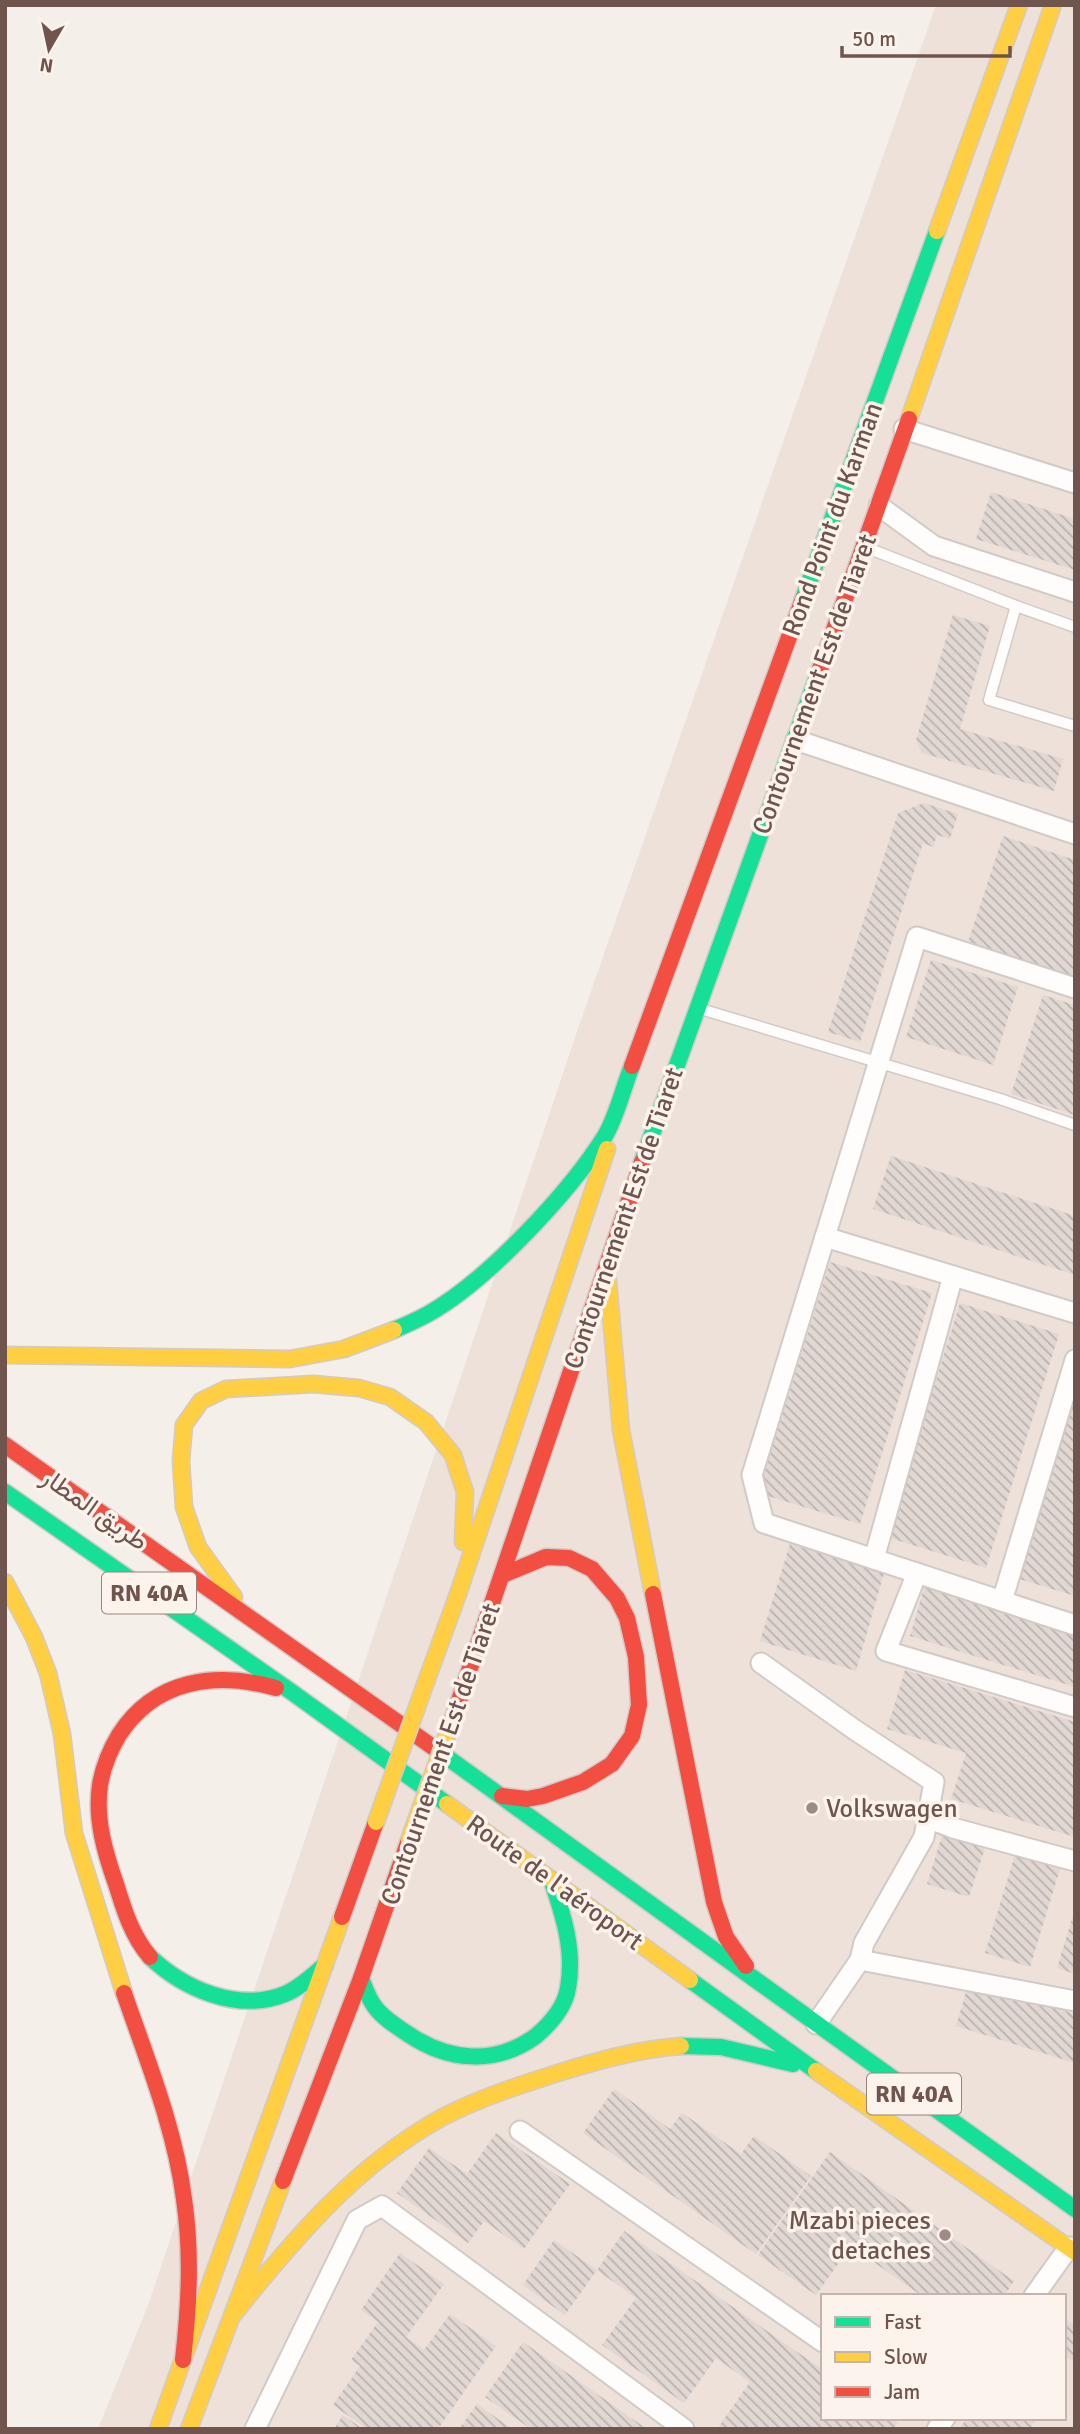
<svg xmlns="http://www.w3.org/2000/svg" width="1080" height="2434" viewBox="0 0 1080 2434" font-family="Signika,Vazirmatn,sans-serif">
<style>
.residential{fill:#ede1d9;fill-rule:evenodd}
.building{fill:url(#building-back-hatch)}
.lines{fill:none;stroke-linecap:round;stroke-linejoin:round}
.lane-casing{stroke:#d2cac6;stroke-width:13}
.street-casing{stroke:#d2cac6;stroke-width:23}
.fast-casing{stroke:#d3cac7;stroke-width:19}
.slow-casing{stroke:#d3cac7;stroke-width:19}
.jam-casing{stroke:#d3cac7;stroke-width:19}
.lane{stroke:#fefdfc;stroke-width:10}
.street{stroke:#fefdfc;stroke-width:19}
.fast{stroke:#16e098;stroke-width:16}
.slow{stroke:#ffcf43;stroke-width:16}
.jam{stroke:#f24e42;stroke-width:16}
.slow-bridge-casing{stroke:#d3cac7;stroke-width:19;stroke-linecap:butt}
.slow-bridge{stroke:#ffcf43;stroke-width:16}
.poi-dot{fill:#9e8b85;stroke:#fcf3ec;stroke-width:2.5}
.labels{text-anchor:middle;stroke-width:7;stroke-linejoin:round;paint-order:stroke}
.shield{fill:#fcf3ec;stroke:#99847d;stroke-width:2}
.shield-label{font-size:24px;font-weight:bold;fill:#6f554e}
.street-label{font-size:26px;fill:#6f554e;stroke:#fcf3ec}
.poi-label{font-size:26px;fill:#6f554e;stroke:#fcf3ec;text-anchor:start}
</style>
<defs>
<pattern id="building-back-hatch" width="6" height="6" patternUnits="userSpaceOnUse" patternTransform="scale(1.75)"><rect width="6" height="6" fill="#e1d7d3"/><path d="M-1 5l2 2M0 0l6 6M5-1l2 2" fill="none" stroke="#bbb1ad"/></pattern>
</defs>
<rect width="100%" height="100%" fill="#f5efea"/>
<path class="residential" d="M 936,5 L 1075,5 L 1075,2429 L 98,2429 L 147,2308 L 583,1014 ZM 823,2296 L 1064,2296 L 1064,2418 L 823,2418 Z"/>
<g class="building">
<polygon points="991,492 1075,519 1075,570 976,539"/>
<polygon points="953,615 990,626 960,729 1063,759 1054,791 922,753 916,740"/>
<polygon points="924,803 958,814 950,839 937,835 933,847 923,843 860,1042 828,1032 898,813"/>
<polygon points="1003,836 1075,860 1075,977 968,942"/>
<polygon points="931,960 1018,987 993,1065 906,1037"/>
<polygon points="1043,995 1075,1005 1075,1115 1011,1094"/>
<polygon points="891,1156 1075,1216 1075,1275 873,1209"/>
<polygon points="830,1262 932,1293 860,1524 758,1493"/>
<polygon points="960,1303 1059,1334 986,1568 887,1537"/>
<polygon points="1075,1381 1075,1596 1013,1577"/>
<polygon points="790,1544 884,1573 856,1671 760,1641"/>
<polygon points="925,1585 1075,1631 1075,1687 910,1636"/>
<polygon points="905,1670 1075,1722 1075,1837 951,1799 966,1753 887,1729"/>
<polygon points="944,1829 987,1842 969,1897 927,1884"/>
<polygon points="1015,1855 1060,1869 1030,1967 985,1953"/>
<polygon points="1074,1912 1075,1912 1075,1974 1057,1968"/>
<polygon points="969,1982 1075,2014 1075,2063 956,2026"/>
<polygon points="614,2089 670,2129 682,2113 741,2154 754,2136 811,2176 756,2254 583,2133"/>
<polygon points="496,2133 570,2184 524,2249 484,2221 468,2243 397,2193 429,2148 467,2174"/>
<polygon points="830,2152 1014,2281 1004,2296 922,2296 851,2246 816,2295 758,2255"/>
<polygon points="624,2231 823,2370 823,2418 891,2418 898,2423 893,2429 717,2429 750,2382 716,2358 684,2403 602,2345 636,2298 597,2270"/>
<polygon points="554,2240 597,2270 565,2315 523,2285"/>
<polygon points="400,2253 444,2284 406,2337 424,2350 450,2314 496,2346 438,2429 367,2429 333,2405 360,2366 351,2360 378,2322 361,2310"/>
<polygon points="1064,2318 1075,2326 1075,2358 1073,2361 1064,2355"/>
<polygon points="523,2342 647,2429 531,2429 485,2397"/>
<polygon points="477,2404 512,2429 459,2429"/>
<polygon points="343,2415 363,2429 334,2429"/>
<polygon points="967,2418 1037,2418 1030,2429 959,2429"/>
</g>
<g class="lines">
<g class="lane-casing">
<g id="lane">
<polyline points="870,549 1016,606"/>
<polyline points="1075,627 1016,606 989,700 1075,726"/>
<polyline points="704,1010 1000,1099 1075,1125"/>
</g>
</g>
<g class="street-casing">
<g id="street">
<polyline points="904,429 1075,483"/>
<polyline points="879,506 934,546 1075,592"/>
<polyline points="796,740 1075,834"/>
<polyline points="1075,988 917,937 752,1475 764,1523 1075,1625"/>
<polyline points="825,1237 1075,1313"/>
<polyline points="874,1559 953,1276"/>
<polyline points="917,1573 886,1651 1075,1707"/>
<polyline points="1002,1601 1075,1360"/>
<polyline points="761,1663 855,1730 934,1782 924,1837 864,1943 860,1960 816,2024"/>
<polyline points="927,1818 953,1828 1075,1861"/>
<polyline points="860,1960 1075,2001"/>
<polyline points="520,2131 823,2342"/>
<polyline points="1034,2296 1069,2247"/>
<polyline points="255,2429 357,2220 382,2206 684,2429"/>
<polyline points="937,2429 945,2418"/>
</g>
</g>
<g class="fast-casing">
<g id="fast">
<polyline points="803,599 937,231"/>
<polyline points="642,1162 819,672"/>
<path d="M 394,1330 C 406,1325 417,1320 428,1314 C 487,1281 569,1193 605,1136 C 617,1116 623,1088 632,1066"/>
<polyline points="5,1492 293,1693 447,1804"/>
<polyline points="437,1750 753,1978"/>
<path d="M 150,1957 C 184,1989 238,2013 285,1994 C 300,1988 313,1975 325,1965"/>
<path d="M 361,1978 C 365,1988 368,1998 375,2007 C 383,2018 396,2026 408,2034 C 448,2061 495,2066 536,2036 C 550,2024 565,2007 568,1988 C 575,1951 563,1914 551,1879"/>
<polyline points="753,1978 1075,2209"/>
<polyline points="690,1980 816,2071"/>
<polyline points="681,2046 721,2047 793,2064"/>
</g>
</g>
<g class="slow-casing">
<g id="slow">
<polyline points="937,231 1019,5"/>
<polyline points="909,419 1053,5"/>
<polyline points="608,1281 621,1430 653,1594"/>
<polyline points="5,1355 290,1359 344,1349 394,1330"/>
<polyline points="5,1582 34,1637 48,1673 62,1734 74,1833 124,1993"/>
<polyline points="234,1597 198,1547 184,1507 181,1461 184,1425 201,1401 226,1389 313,1384 359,1388 390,1397 426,1422 453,1455 465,1492 463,1542"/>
<polyline points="422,1693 458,1594 607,1149"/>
<polyline points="447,1804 690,1980"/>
<polyline points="816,2071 1075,2252"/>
<path d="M 233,2315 C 293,2240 356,2165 441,2118 C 479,2098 520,2085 561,2072 C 600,2060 640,2049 681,2046"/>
<polyline points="158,2429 342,1917"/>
<polyline points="189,2429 283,2181"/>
</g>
</g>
<g class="jam-casing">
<g id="jam">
<polyline points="819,672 909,419"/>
<polyline points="632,1066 803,599"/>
<polyline points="5,1445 437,1750"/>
<polyline points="653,1594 714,1902 726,1937 746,1966"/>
<polyline points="451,1724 642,1162"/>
<polyline points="502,1796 527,1799 543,1796 583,1782 612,1764 632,1736 639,1705 636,1657 627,1618 617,1598 592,1569 569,1558 546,1557 503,1575"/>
<polyline points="342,1917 376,1822"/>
<path d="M 150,1957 C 132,1936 124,1910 116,1884 C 105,1853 95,1819 100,1785 C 103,1767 110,1750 119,1735 C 155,1679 216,1671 276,1688"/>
<path d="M 124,1993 C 147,2060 175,2128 184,2199 C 192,2253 189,2306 183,2360"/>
<polyline points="283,2181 361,1978 409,1840"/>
</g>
</g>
<use href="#lane" class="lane"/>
<use href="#street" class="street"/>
<use href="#fast" class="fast"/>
<use href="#slow" class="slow"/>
<use href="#jam" class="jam"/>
<g class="slow-bridge-casing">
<g id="slow-bridge">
<polyline points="376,1822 422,1693"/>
<polyline points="409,1840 451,1724"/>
</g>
</g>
<use href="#slow-bridge" class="slow-bridge"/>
</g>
<g class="poi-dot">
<circle cx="812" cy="1808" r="7"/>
<circle cx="945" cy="2235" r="7"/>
</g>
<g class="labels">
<g class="shield">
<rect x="102" y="1572.5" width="94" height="41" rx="5"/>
<rect x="867" y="2073.5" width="94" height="41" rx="5"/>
</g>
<g class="shield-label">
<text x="149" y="1601">RN 40A</text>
<text x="914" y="2102">RN 40A</text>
</g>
<g class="street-label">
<text transform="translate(832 519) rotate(-70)" y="9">Rond Point du Karman</text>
<text transform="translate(814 684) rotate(-70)" y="9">Contournement Est de Tiaret</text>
<text transform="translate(623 1218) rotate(-71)" y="9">Contournement Est de Tiaret</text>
<text transform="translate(95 1509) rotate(35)" y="9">طريق المطار</text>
<text transform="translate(440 1754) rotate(-71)" y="9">Contournement Est de Tiaret</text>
<text transform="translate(555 1882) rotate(36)" y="9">Route de l'aéroport</text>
</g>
<g class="poi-label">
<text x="826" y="1817">Volkswagen</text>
<text x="931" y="2229" text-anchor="end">Mzabi pieces<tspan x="931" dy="30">detaches</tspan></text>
</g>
</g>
<rect width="1080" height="2434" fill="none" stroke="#6f554e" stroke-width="14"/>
<rect x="821" y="2294" width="245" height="126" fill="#fcf3ec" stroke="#c4b4ad" stroke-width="2"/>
<rect x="835" y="2317" width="35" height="10" fill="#16e098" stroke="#c4b4ad" stroke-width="2"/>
<text x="884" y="2329" font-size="21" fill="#6f554e">Fast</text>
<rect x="835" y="2352" width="35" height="10" fill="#ffcf43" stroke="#c4b4ad" stroke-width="2"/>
<text x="884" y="2364" font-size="21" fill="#6f554e">Slow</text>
<rect x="835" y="2387" width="35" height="10" fill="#f24e42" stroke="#c4b4ad" stroke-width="2"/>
<text x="884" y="2399" font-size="21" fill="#6f554e">Jam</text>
<g transform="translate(49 49) rotate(189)" stroke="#fcf3ec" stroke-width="5" paint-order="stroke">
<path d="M0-5L12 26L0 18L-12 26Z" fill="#6f554e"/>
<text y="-10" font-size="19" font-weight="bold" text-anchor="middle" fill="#6f554e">N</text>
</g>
<path d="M842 46v10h168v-10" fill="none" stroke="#6f554e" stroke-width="3.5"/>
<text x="852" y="46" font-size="21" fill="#6f554e" stroke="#fcf3ec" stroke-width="5" paint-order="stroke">50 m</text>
</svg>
